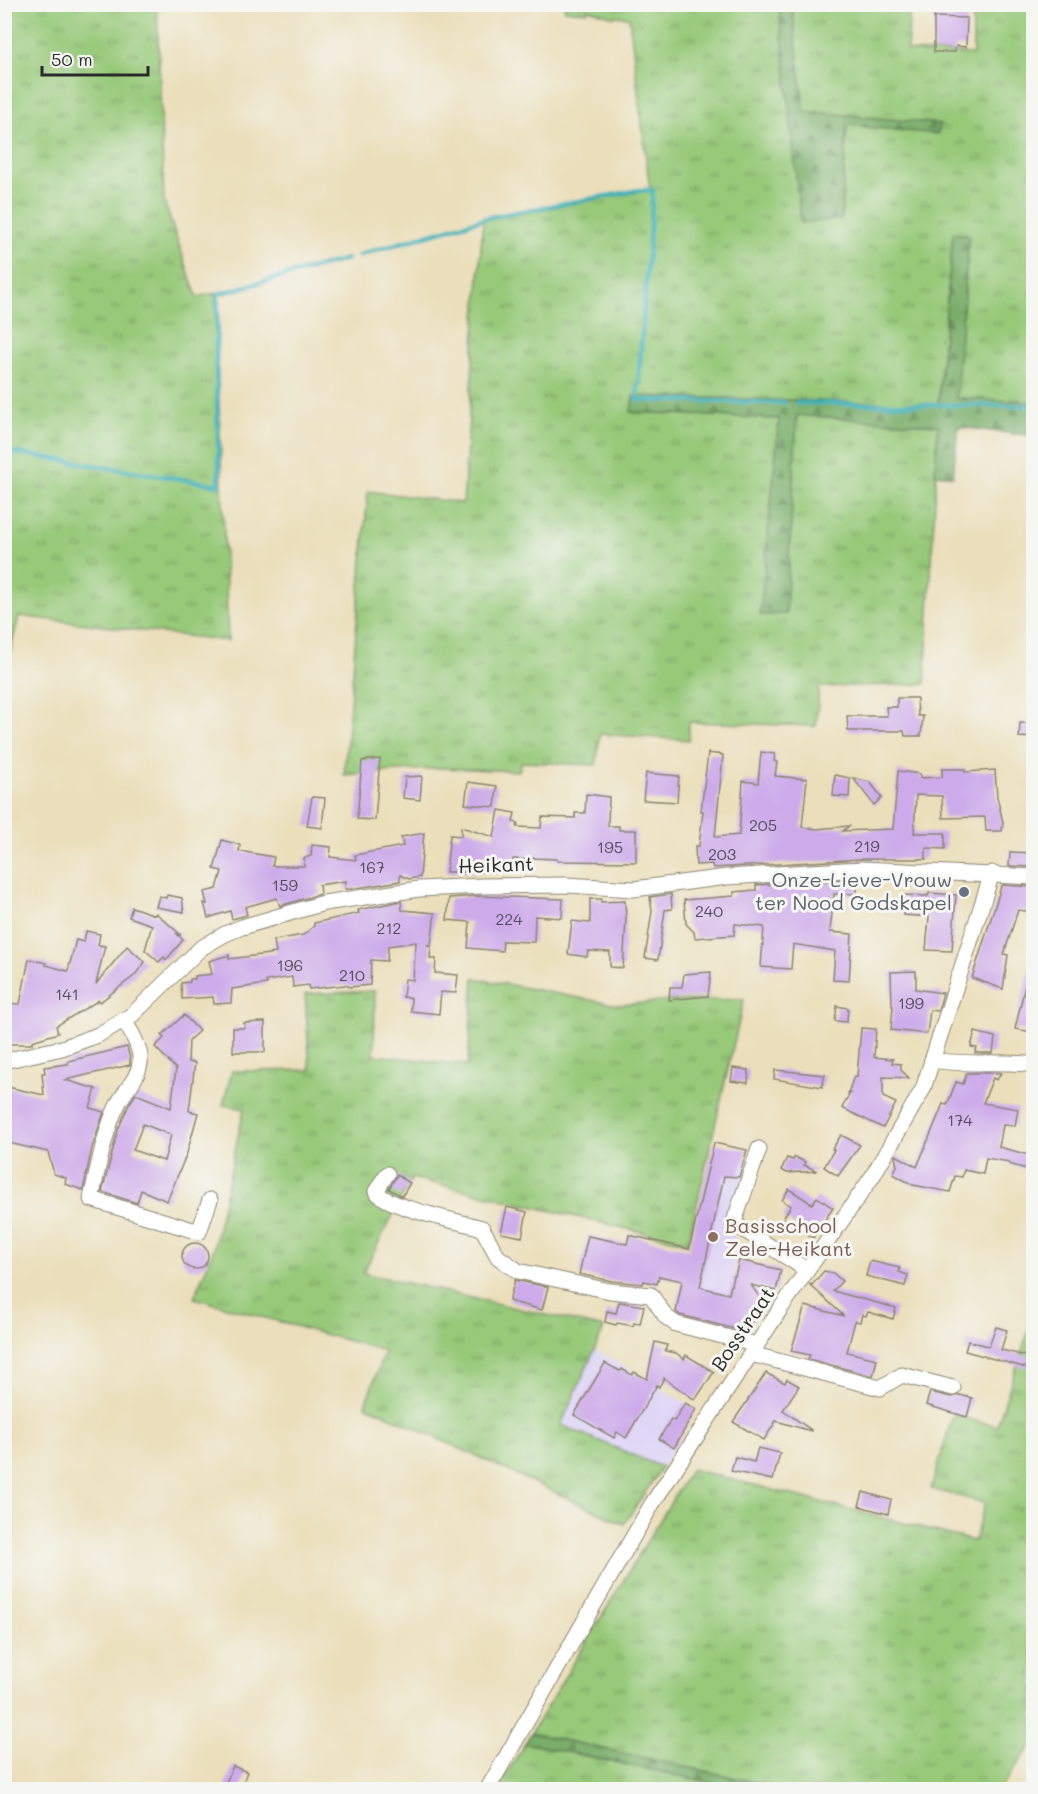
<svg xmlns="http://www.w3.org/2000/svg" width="1038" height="1794" viewBox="0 0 1038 1794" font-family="Mali,sans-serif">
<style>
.built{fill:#dfd5f5}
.grass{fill:url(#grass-tufts);stroke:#617a52;stroke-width:1.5}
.forest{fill:url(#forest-firs);stroke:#526c4a;stroke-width:1.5}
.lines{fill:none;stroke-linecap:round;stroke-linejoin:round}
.stream{stroke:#41b2ba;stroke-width:4.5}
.building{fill:#cdabea;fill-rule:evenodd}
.minor-casing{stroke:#8b8573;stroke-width:17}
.minor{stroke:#fff;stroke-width:15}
.worship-dot{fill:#6b7280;stroke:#f6f6f2;stroke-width:2}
.education-dot{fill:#8d6e63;stroke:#f6f6f2;stroke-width:2}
.labels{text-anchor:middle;stroke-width:6;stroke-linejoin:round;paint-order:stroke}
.number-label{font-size:16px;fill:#544b5b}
.street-label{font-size:20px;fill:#2b2b2b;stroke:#f6f6f2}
.worship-label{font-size:20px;fill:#5b616d;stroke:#f6f6f2;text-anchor:end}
.education-label{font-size:20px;fill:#785e54;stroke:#f6f6f2;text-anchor:start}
</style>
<defs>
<pattern id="grass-tufts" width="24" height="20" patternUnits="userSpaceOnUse" patternTransform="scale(1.5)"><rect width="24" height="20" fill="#97c979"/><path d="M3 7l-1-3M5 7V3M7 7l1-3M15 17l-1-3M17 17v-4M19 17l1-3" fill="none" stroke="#7ba363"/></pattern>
<pattern id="forest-firs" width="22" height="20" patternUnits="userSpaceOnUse" patternTransform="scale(1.5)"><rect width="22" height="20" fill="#79ad69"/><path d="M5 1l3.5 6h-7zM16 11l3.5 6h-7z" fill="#638d57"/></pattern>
</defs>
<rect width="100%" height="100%" fill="#f6f6f2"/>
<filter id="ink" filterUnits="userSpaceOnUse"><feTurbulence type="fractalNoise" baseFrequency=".0167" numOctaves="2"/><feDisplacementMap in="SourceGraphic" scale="12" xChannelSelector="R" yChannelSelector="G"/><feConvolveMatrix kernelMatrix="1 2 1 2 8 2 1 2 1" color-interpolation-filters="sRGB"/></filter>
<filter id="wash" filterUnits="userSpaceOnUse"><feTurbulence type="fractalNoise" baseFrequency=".008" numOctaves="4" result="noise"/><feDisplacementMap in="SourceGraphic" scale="24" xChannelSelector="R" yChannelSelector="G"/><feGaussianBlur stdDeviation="1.35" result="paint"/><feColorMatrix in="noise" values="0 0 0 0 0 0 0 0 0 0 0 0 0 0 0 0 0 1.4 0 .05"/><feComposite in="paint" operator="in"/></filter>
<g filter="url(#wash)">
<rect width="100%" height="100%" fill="#ebdfbb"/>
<g class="built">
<polygon points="714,1143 747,1150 745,1158 749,1159 728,1230 740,1244 732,1278 733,1282 776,1291 766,1306 742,1333 675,1317"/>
<polygon points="595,1349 696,1409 662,1467 561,1425"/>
</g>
<g class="grass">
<polygon points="5,4 157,5 164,202 197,297 215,293 228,641 19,616 5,673"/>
<polygon points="564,5 784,5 785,7 779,7 802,223 841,218 847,125 938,134 940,124 804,111 792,6 910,5 907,51 973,54 973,7 1033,8 1033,402 955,398 969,235 953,234 938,404 633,396 632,412 779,419 761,615 786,614 797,415 939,425 925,684 819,687 816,726 689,722 689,740 600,734 596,765 521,762 519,771 442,768 344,775 368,491 463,503 483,220 650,190 629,17 611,16 588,9 587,12 565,10"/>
<polygon points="474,978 617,1005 667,1001 744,999 688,1243 412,1178 363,1273 604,1328 561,1425 662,1467 624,1524 365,1405 385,1351 194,1298 213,1251 244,1109 223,1105 232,1071 310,1070 305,994 375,991 374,1055 468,1065"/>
<polygon points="1033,1317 1033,1743 1000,1789 787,1789 531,1733 691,1469 974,1541 985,1503 931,1489 953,1415 997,1426"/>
<polygon points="525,1743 741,1789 497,1790"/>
</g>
<g class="forest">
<polygon points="792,6 804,111 940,124 938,134 847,125 841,219 801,223 779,7"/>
<polygon points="953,233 969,235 956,398 1033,402 1033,436 958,427 953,476 935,474 938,425 797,415 786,614 760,615 779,419 631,412 633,396 938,404"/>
<polygon points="531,1733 787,1789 741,1789 525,1743"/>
</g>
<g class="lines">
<g class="stream">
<polyline points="359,255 490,217 640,190 653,190 637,400 785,403"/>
<polyline points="796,403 1034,406"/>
<polyline points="4,451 219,485 216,357 218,294 347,259"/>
</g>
</g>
<g id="blocks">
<g class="building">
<polygon points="934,17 967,18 966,47 956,46 955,52 934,52"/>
<polygon points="897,698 917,698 918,716 923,716 921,736 905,736 904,731 848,731 847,716 887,716 886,707 897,707"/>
<polygon points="1020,723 1034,723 1034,738 1019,737"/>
<polygon points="761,752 775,754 774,761 777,762 775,776 807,779 802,827 816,829 849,826 843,831 893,829 898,771 920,774 920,778 942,777 942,769 965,769 965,772 995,770 997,797 1003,822 1002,831 986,831 985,817 943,818 942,796 916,795 914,833 945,833 945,849 926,848 926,859 860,859 713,868 712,864 696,865 695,846 699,846 703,811 701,811 708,753 723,755 715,837 739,835 743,781 758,783"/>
<polygon points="380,759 375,820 357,819 362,761"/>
<polygon points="646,773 679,776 677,802 643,800"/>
<polygon points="835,775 850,778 849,797 833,796"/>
<polygon points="422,776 420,800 403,798 405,777"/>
<polygon points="853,778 870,782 882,798 874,805"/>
<polygon points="468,782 497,786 495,807 465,804"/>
<polygon points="586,794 609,797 608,826 619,826 619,830 636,830 636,862 557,861 557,859 531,858 531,860 513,859 513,872 446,872 450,835 461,836 461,827 494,837 499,810 515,813 513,822 518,823 517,827 541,828 542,817 575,818 575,813 585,813"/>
<polygon points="312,797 325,798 322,828 307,826"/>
<polygon points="424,833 420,877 409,879 400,875 400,881 351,889 345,889 346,881 319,885 320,894 280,906 277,898 245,907 247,915 232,919 230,911 208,918 204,903 207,904 204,892 217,889 222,871 214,869 222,840 240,845 239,851 274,857 272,866 304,866 304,858 311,856 312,845 331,847 330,857 356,860 355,855 403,846 401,837"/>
<polygon points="1010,852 1034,853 1034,867 1009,866"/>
<polygon points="857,879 857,894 834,894 830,932 852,934 849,981 833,980 835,951 793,944 791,969 761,967 764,927 735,924 734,935 695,938 694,932 686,924 684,900 734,896 734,892 756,890 756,885"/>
<polygon points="1003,885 1034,887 1034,912 1018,910 1004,954 1008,955 1003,989 972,978 1001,887"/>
<polygon points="929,893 956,895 952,951 926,950 929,917 903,915 904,895 928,896"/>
<polygon points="671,894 672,909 665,910 658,960 645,958 652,911 650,897"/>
<polygon points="167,895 182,898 184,912 156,907 159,896 166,898"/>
<polygon points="477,896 563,899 562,918 535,916 534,942 503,941 502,951 468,948 470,922 447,920 449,898"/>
<polygon points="590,899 601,899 601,902 625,901 626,920 623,968 610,967 610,952 588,951 587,957 568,954 572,921 590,923"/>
<polygon points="401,901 402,910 435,913 431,945 427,945 431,947 430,959 436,959 435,973 458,975 456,993 441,992 439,1014 411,1011 411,998 403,997 405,979 413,980 416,942 388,946 387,961 371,960 370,985 350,987 345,985 309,989 308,985 293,987 292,977 266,981 267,984 232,989 231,1003 214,1004 213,997 182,999 181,983 190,982 190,979 195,979 195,976 212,974 209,961 229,955 229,959 276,953 274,940 303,935 314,926 314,923 359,913 358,910"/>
<polygon points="132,907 155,915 156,913 181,935 177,934 183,940 166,960 164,957 159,962 145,950 152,925 129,917"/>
<polygon points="86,931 100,934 98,945 105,946 96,984 127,946 145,962 134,976 100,1002 99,1000 56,1026 58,1033 32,1041 32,1044 4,1044 4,1003 20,1004 29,959 46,963 46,965 68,971 76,940 84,942"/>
<polygon points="1029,969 1034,970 1032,1032 1015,1029"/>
<polygon points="916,971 916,989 943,993 938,1011 930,1010 927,1034 891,1030 893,1006 892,1006 891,972"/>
<polygon points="711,972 708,996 669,1000 670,987 682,987 684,974"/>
<polygon points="837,1006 848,1008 847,1022 835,1021"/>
<path d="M 184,1015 L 199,1031 L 189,1040 L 188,1062 L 195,1063 L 189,1111 L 198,1113 L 187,1153 L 167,1201 L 141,1190 L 137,1203 L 102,1192 L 118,1130 L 129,1104 L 136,1094 L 171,1108 L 176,1069 L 155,1047 L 164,1038 L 162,1035 ZM 143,1124 L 171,1135 L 164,1161 L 133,1150 Z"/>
<polygon points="265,1022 265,1052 233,1052 233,1028 245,1028 244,1023"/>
<polygon points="861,1028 876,1029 874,1057 893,1059 892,1063 901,1064 901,1070 909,1078 883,1077 883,1097 896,1103 883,1128 842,1108 850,1093 848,1093 854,1076 857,1077"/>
<polygon points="975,1032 995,1037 993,1053 975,1053 977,1048 971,1047"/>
<polygon points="127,1047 130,1058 130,1065 65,1080 96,1089 90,1108 104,1112 92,1148 83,1190 65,1184 66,1178 54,1174 48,1152 4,1142 4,1099 7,1087 44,1095 42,1073 45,1073 44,1067 68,1064 68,1061"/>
<polygon points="733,1068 749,1070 748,1083 731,1081"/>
<polygon points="775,1070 825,1075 822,1087 774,1079"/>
<polygon points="967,1073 1001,1073 997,1080 993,1078 983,1103 1018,1109 1015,1126 1003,1125 999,1147 1029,1155 1026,1169 1009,1164 1010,1162 986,1158 983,1174 964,1170 962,1177 955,1176 950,1192 913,1185 893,1174 897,1166 895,1157 896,1155 917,1167 943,1104 947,1105 956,1082 963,1084"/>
<polygon points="841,1135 860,1145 838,1176 824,1167 834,1150 832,1149"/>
<polygon points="714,1143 747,1150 739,1177 724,1176 700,1287 729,1294 733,1276 735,1276 739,1260 781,1270 776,1291 751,1285 766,1306 743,1331 680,1315 676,1312 682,1281 659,1276 657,1284 644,1281 643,1284 612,1281 579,1274 588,1236 627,1244 629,1235 689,1249"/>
<polygon points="795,1157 805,1162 804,1165 817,1171 787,1173 781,1170 787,1158 793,1160"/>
<polygon points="397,1175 410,1183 402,1196 389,1189"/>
<polygon points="789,1189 812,1204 817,1197 833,1208 813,1238 783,1218 791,1206 782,1200"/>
<polygon points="507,1207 527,1212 522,1237 501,1233"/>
<circle cx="195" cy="1256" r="13"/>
<polygon points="870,1261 900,1268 899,1272 908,1275 905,1286 866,1276"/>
<polygon points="824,1271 833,1273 842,1281 833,1291 896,1308 893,1319 868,1312 866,1316 862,1315 860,1322 855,1321 847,1352 877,1359 873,1376 808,1359 810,1355 791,1351 805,1306 844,1316 809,1284 812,1285"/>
<polygon points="515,1280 548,1287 542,1310 509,1301"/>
<polygon points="619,1302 644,1306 640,1324 634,1323 633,1326 617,1323 616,1325 605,1322 607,1311 616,1313"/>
<polygon points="996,1327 1007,1330 1001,1350 1034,1358 1034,1370 965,1351 968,1341 989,1346"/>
<polygon points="655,1342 667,1345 665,1351 676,1353 684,1359 686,1355 714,1372 695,1400 664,1378 659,1387 657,1385 626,1438 617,1432 614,1438 574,1415 605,1363 620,1371 622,1369 632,1375 634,1372 647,1379"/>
<polygon points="766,1373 785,1383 787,1379 799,1386 783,1410 811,1430 811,1431 776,1421 764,1440 733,1422"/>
<polygon points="930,1392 951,1397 960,1395 972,1398 967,1417 926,1405"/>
<polygon points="685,1403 696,1409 674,1448 659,1439 671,1419 674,1421"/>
<polygon points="758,1448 780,1453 773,1480 731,1471 735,1457 754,1462"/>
<polygon points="863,1492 891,1500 888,1514 859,1506"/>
<polygon points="233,1766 247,1772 240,1790 223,1790"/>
</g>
</g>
</g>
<g filter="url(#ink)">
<use href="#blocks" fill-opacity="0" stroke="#8b8573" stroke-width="1.5"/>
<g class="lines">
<g class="minor-casing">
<g id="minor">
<path d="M 124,1020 C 131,1032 142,1049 140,1063 C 138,1079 125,1090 118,1104 C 104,1132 98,1169 91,1199 L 199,1232 L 210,1200"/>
<path d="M 932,1060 C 965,1066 1000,1060 1034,1065"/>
<polyline points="4,1061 62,1048 98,1035 132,1015 201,948 225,934 242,927 324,903 419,889 482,886 566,885 634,889 727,877 861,869 1034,877"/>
<polyline points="759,1149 735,1219 735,1224 807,1270"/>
<path d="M 387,1174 L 376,1191 C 385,1207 461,1222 482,1228 L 498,1257 L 518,1271 L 610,1291 L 651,1295 L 666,1317 L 676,1324 L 757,1345"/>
<polyline points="751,1354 880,1388 902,1375 953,1388"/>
<polyline points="487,1790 652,1504 781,1308 872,1177 923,1089 992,873"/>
</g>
</g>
<use href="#minor" class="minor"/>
</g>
</g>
<circle class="worship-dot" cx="964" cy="892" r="6"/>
<circle class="education-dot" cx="713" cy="1237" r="6"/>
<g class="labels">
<g class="number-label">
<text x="763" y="831">205</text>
<text x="867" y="852">219</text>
<text x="610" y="853">195</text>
<text x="722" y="860">203</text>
<text x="372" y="873">167</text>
<text x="285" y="891">159</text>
<text x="709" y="917">240</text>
<text x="509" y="925">224</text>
<text x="389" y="934">212</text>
<text x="290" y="971">196</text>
<text x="352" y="981">210</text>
<text x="67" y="1000">141</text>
<text x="911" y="1009">199</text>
<text x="960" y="1126">174</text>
</g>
<g class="street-label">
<text transform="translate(496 865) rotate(-2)" y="7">Heikant</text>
<text transform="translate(743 1329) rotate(-56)" y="7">Bosstraat</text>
</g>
<g class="worship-label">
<text x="952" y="887">Onze-Lieve-Vrouw<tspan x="952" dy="23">ter Nood Godskapel</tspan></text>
</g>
<g class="education-label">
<text x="725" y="1233">Basisschool<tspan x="725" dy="23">Zele-Heikant</tspan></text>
</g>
</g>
<rect width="1038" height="1794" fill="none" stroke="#f6f6f2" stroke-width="24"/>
<path d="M42 66v9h106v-9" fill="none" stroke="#2b2b2b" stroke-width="3"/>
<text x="51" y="66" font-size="18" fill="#2b2b2b" stroke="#f6f6f2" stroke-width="4.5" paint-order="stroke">50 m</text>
</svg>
